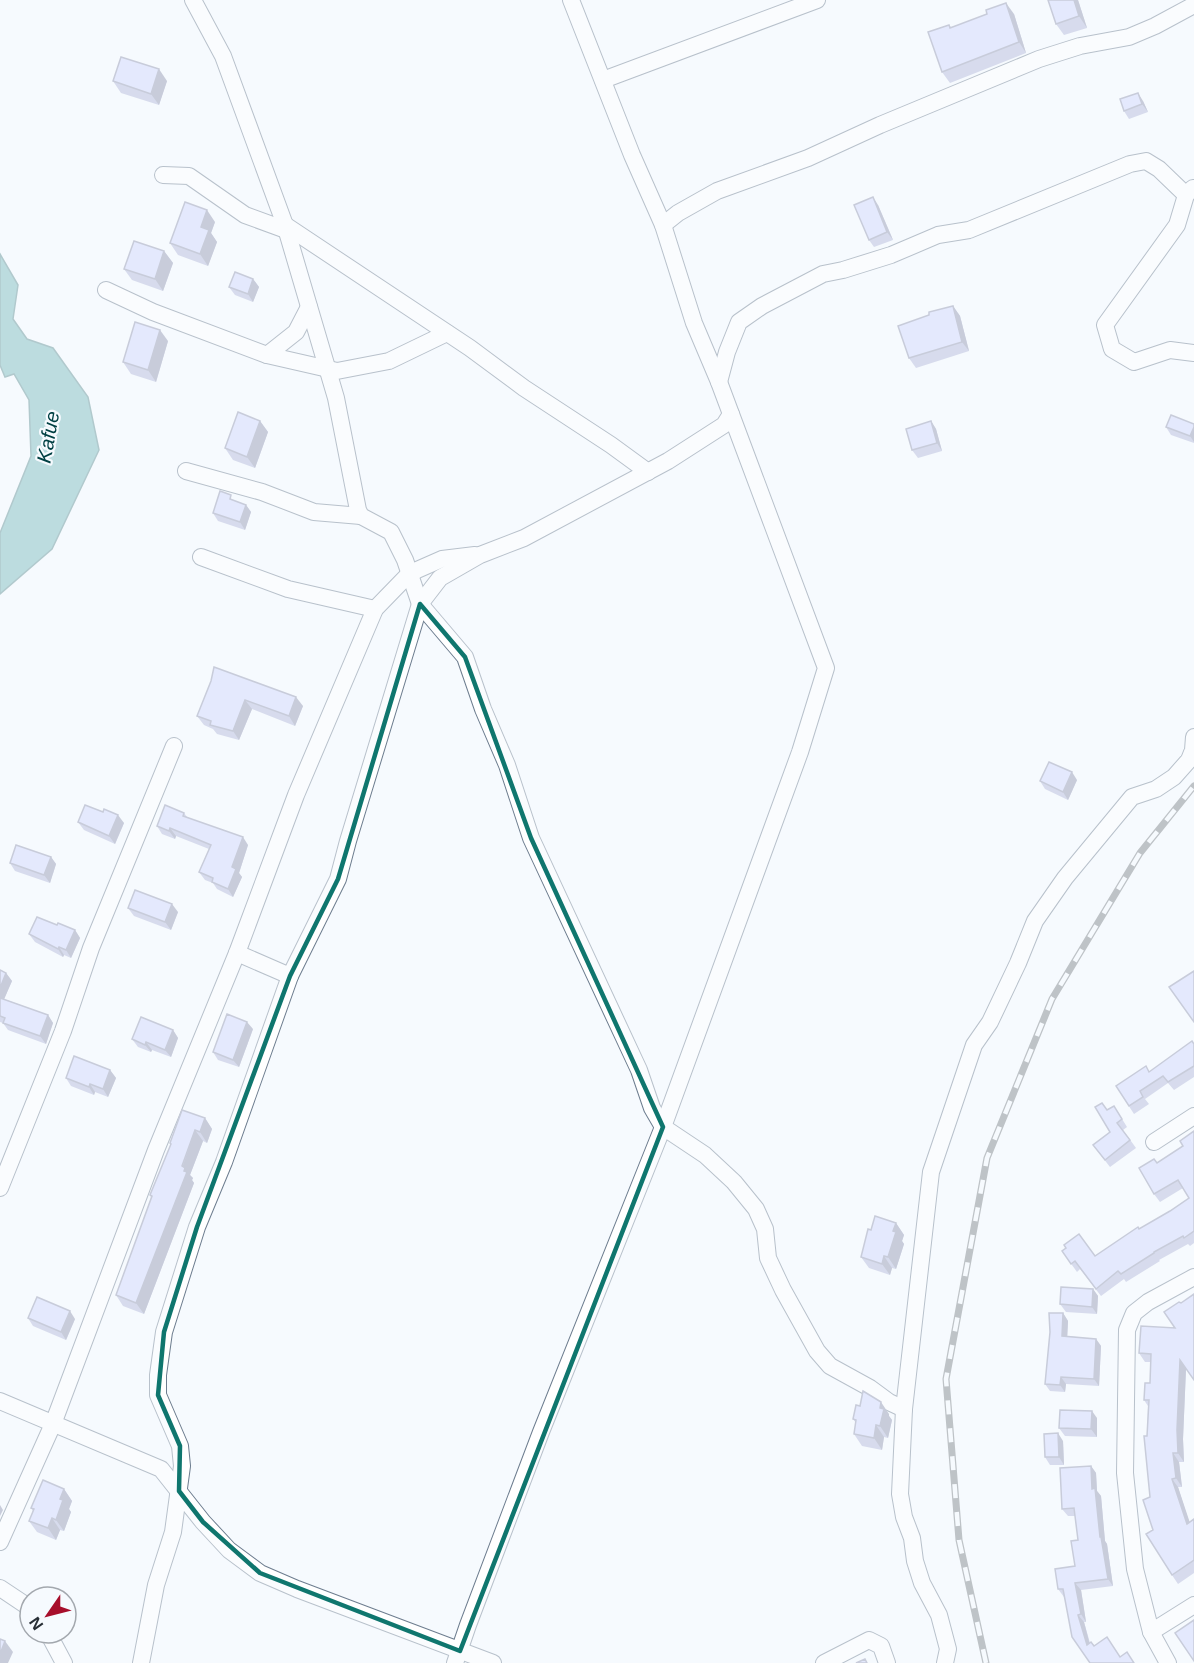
<svg xmlns="http://www.w3.org/2000/svg" width="1194" height="1663" viewBox="0 0 1194 1663" font-family="Helvetica,sans-serif">
<style>
.water{fill:#76b8bb;stroke:#5e8f93;stroke-width:1.5}
.lines{fill:none;stroke-linecap:round;stroke-linejoin:round}
.street-casing{stroke:#6d7d8f;stroke-width:18}
.street{stroke:#fff;stroke-width:16}
.rail-casing{stroke:#7a8086;stroke-width:7}
.rail{stroke:#f6fafe;stroke-width:4.5;stroke-dasharray:14;stroke-linecap:butt}
.wall{fill:#b1b7d9}
.shaded-wall{fill:#9095b0}
.building{fill:#ced5fc;stroke:#9095b0;stroke-width:1.5}
.marked{fill:none;stroke:#0f766e;stroke-width:4.5;stroke-linejoin:round}
.labels{text-anchor:middle;stroke-width:4.5;stroke-linejoin:round;paint-order:stroke}
.water-label{font-size:20px;font-style:italic;fill:#004043;stroke:#f6fafe}
</style>
<rect width="100%" height="100%" fill="#f6fafe"/>
<polygon class="water" points="0,254 18,285 13,319 27,339 53,348 88,397 99,450 52,549 0,594 0,533 31,456 29,400 14,374 5,377 0,365"/>
<g class="lines">
<g class="street-casing">
<g id="street">
<polyline points="193,0 223,56 285,225 336,398 358,510 361,516 391,532 405,560 420,604 465,657 483,709 507,765 531,838 639,1070 652,1108 663,1127 705,1155 734,1182 756,1209 765,1229 768,1258 783,1290 817,1351 830,1366 870,1388 889,1402 904,1409"/>
<polyline points="603,80 817,0"/>
<polyline points="163,175 189,176 245,215 286,230"/>
<polyline points="1193,188 1186,195 1177,225 1105,325 1112,349 1134,362 1170,350 1194,353"/>
<polyline points="285,225 470,348 524,388 611,445 648,472"/>
<polyline points="663,225 678,213 717,191 808,158 880,125 1039,59 1080,46 1129,37 1155,26 1194,5"/>
<polyline points="106,290 153,312 267,355 337,371 389,361 447,333"/>
<polyline points="267,355 296,332 309,307"/>
<polyline points="719,382 727,352 739,322 762,306 823,274 843,270 891,255 938,235 969,230 1130,164 1146,161 1159,169 1186,195"/>
<polyline points="186,471 262,492 314,512 361,516"/>
<polyline points="201,557 288,589 375,609"/>
<polyline points="237,953 290,976"/>
<polyline points="1154,1142 1194,1116"/>
<polyline points="0,1188 63,1031 91,948 174,746"/>
<polyline points="0,1401 161,1469 203,1522 229,1550 260,1573 297,1589 493,1663"/>
<polyline points="0,1542 53,1424 156,1150 237,953 296,795 375,609 409,574 417,570 442,559 475,555"/>
<polyline points="0,1588 30,1608"/>
<polyline points="1151,1632 1194,1605"/>
<polyline points="48,1633 64,1663"/>
<polyline points="141,1663 156,1585 173,1532 182,1466 180,1446 158,1395 158,1375 164,1332 197,1227 224,1162 290,976 338,879 348,841 420,604 440,578 480,555 524,538 668,461 724,425 731,414"/>
<polyline points="455,1663 468,1625 541,1432 663,1127 800,752 826,668 719,382 694,323 663,225 632,155 571,0"/>
<polyline points="824,1663 869,1640 881,1646 887,1663"/>
<polyline points="945,1663 948,1649 939,1615 922,1583 915,1561 912,1538 904,1517 900,1494 904,1409 931,1172 974,1045 990,1022 1018,963 1035,921 1065,878 1132,797 1156,789 1174,777 1189,760 1193,750 1194,737"/>
<polyline points="1168,1663 1151,1632 1135,1569 1125,1473 1127,1330 1134,1313 1148,1302 1194,1277"/>
</g>
</g>
<use href="#street" class="street"/>
<g class="rail-casing">
<polyline id="rail" points="986,1663 959,1540 946,1379 987,1158 1052,999 1140,853 1194,786"/>
</g>
<use href="#rail" class="rail"/>
</g>
<g class="wall">
<polygon points="1048,0 1078,0 1087,28 1064,35 1056,24"/>
<polygon points="1014,14 1026,53 950,83 942,72 949,25 951,27"/>
<polygon points="113,81 167,81 159,105 121,93"/>
<polygon points="1143,101 1148,112 1129,119 1124,111"/>
<polygon points="878,205 893,240 874,247 869,240"/>
<polygon points="215,222 211,233 217,242 208,266 178,255 170,243"/>
<polygon points="164,251 173,263 163,291 132,280 124,269"/>
<polygon points="253,279 259,287 253,302 235,295 229,287"/>
<polygon points="953,306 960,316 969,351 916,368 909,358"/>
<polygon points="168,341 156,382 131,374 123,362"/>
<polygon points="260,421 268,432 255,468 233,460 225,448"/>
<polygon points="931,421 936,429 942,451 918,458 912,450"/>
<polygon points="1194,424 1194,443 1171,435 1166,427"/>
<polygon points="235,501 246,505 251,512 245,530 218,521 213,513"/>
<polygon points="211,681 303,706 295,726 252,709 239,740 217,734 213,729 204,725 197,716"/>
<polygon points="1077,780 1068,800 1045,789 1040,781"/>
<polygon points="103,812 124,823 115,844 84,830 78,822"/>
<polygon points="184,813 187,817 248,845 239,873 242,877 233,897 217,889 213,883 205,880 199,872 209,849 176,836 175,839 162,834 157,826"/>
<polygon points="51,857 56,864 50,883 15,871 10,863"/>
<polygon points="128,908 178,912 171,930 134,916"/>
<polygon points="57,925 75,930 80,938 71,958 64,955 63,957 35,942 29,934"/>
<polygon points="0,970 6,973 12,981 4,999 48,1015 53,1023 46,1044 8,1030 3,1023 0,1022"/>
<polygon points="253,1029 239,1067 218,1060 213,1052"/>
<polygon points="173,1030 178,1038 171,1057 152,1050 151,1052 138,1047 132,1039"/>
<polygon points="1194,1043 1194,1077 1174,1090 1168,1083 1145,1099 1149,1104 1134,1114 1116,1086 1150,1072"/>
<polygon points="110,1070 116,1078 108,1097 95,1092 94,1095 71,1086 66,1078"/>
<polygon points="1107,1110 1119,1114 1127,1127 1123,1130 1136,1148 1110,1167 1093,1145 1110,1132"/>
<polygon points="205,1118 212,1129 207,1143 203,1141 190,1175 193,1178 192,1180 194,1183 144,1314 123,1306 116,1295 151,1198 150,1195 171,1145 170,1143"/>
<polygon points="1194,1131 1194,1243 1190,1246 1188,1244 1159,1260 1160,1261 1126,1282 1124,1279 1101,1296 1080,1269 1077,1272 1062,1251 1095,1256 1139,1229 1170,1211 1189,1198 1183,1188 1160,1202 1154,1194 1158,1163 1183,1146"/>
<polygon points="896,1223 904,1235 902,1241 904,1244 896,1269 892,1268 890,1275 869,1268 861,1257 871,1230"/>
<polygon points="1093,1289 1098,1296 1097,1314 1066,1312 1060,1304"/>
<polygon points="1179,1302 1186,1369 1183,1439 1184,1462 1179,1462 1182,1487 1178,1487 1189,1522 1194,1519 1194,1573 1178,1584 1172,1575 1153,1530 1147,1436 1148,1406 1144,1400 1150,1383 1150,1362 1145,1362 1139,1353 1175,1328"/>
<polygon points="1063,1313 1068,1321 1067,1336 1096,1339 1101,1346 1099,1386 1066,1384 1065,1392 1050,1391 1045,1384"/>
<polygon points="28,1318 75,1319 66,1340 33,1326"/>
<polygon points="889,1414 889,1416 892,1420 888,1438 884,1437 882,1450 862,1446 854,1434 856,1423 853,1419"/>
<polygon points="1097,1418 1097,1437 1065,1436 1059,1428"/>
<polygon points="1063,1441 1064,1465 1050,1465 1045,1457"/>
<polygon points="1091,1466 1096,1473 1097,1491 1101,1496 1105,1541 1107,1544 1113,1586 1081,1590 1086,1622 1084,1622 1090,1643 1134,1663 1090,1663 1064,1597 1058,1589 1075,1566 1078,1540 1075,1516 1068,1516 1062,1509"/>
<polygon points="64,1489 72,1501 69,1509 71,1512 64,1531 60,1530 56,1540 37,1532 29,1521 33,1511 31,1508"/>
</g>
<g class="shaded-wall">
<polygon points="1074,0 1078,0 1087,28 1079,16"/>
<polygon points="1006,3 1014,14 1026,53 1019,42"/>
<polygon points="159,69 167,81 159,105 151,94"/>
<polygon points="1138,93 1143,101 1148,112 1142,104"/>
<polygon points="873,197 878,205 893,240 887,232"/>
<polygon points="207,210 215,222 211,233 217,242 208,266 200,254 201,227"/>
<polygon points="164,251 173,263 163,291 155,279"/>
<polygon points="253,279 259,287 253,302 248,294"/>
<polygon points="953,306 960,316 969,351 962,342"/>
<polygon points="160,330 168,341 156,382 148,370"/>
<polygon points="260,421 268,432 255,468 247,457"/>
<polygon points="931,421 936,429 942,451 937,443"/>
<polygon points="1194,427 1194,442 1190,436"/>
<polygon points="246,505 251,512 245,530 240,522"/>
<polygon points="296,697 303,706 295,726 289,716"/>
<polygon points="245,700 252,709 239,740 233,731"/>
<polygon points="1072,772 1077,780 1068,800 1063,792"/>
<polygon points="118,815 124,823 115,844 109,836"/>
<polygon points="170,828 176,836 175,839 169,831"/>
<polygon points="243,837 248,845 239,873 242,877 233,897 228,889 232,867"/>
<polygon points="51,857 56,864 50,883 44,875"/>
<polygon points="172,904 178,912 171,930 165,922"/>
<polygon points="75,930 80,938 71,958 66,950"/>
<polygon points="59,947 64,955 63,957 58,949"/>
<polygon points="6,973 12,981 2,1004 0,1002 0,988"/>
<polygon points="48,1015 53,1023 46,1044 40,1036"/>
<polygon points="247,1022 253,1029 239,1067 233,1060"/>
<polygon points="173,1030 178,1038 171,1057 165,1050"/>
<polygon points="146,1042 152,1050 151,1052 145,1045"/>
<polygon points="110,1070 116,1078 108,1097 103,1089"/>
<polygon points="90,1084 95,1092 94,1095 89,1087"/>
<polygon points="205,1118 212,1129 207,1143 200,1132"/>
<polygon points="195,1130 203,1141 190,1175 193,1178 192,1180 194,1183 144,1314 136,1303"/>
<polygon points="896,1223 904,1235 902,1241 904,1244 896,1269 888,1257 893,1231"/>
<polygon points="884,1256 892,1268 890,1275 882,1264"/>
<polygon points="1093,1289 1098,1296 1097,1314 1092,1307"/>
<polygon points="70,1311 75,1319 66,1340 61,1332"/>
<polygon points="1063,1313 1068,1321 1067,1343 1062,1336"/>
<polygon points="1096,1339 1101,1346 1099,1386 1094,1379"/>
<polygon points="1180,1360 1186,1369 1183,1439 1184,1462 1178,1453 1177,1430"/>
<polygon points="1061,1377 1066,1384 1065,1392 1060,1385"/>
<polygon points="881,1402 889,1414 889,1416 892,1420 888,1438 880,1426 880,1408"/>
<polygon points="1092,1411 1097,1418 1097,1437 1091,1429"/>
<polygon points="876,1425 884,1437 882,1450 874,1438"/>
<polygon points="1058,1433 1063,1441 1064,1465 1059,1457"/>
<polygon points="1173,1453 1179,1462 1182,1487 1176,1478"/>
<polygon points="1091,1466 1096,1473 1097,1491 1101,1496 1105,1541 1107,1544 1113,1586 1108,1579 1100,1537 1092,1489"/>
<polygon points="1172,1479 1178,1487 1193,1532 1187,1524"/>
<polygon points="64,1489 72,1501 69,1509 71,1512 64,1531 56,1520 60,1499"/>
<polygon points="0,1505 3,1510 0,1516"/>
<polygon points="52,1518 60,1530 56,1540 48,1528"/>
<polygon points="1075,1583 1081,1590 1086,1622 1081,1614"/>
<polygon points="1078,1615 1084,1622 1092,1653 1087,1645"/>
<polygon points="5,1641 13,1652 8,1663 0,1663 0,1654"/>
</g>
<g class="building">
<polygon points="1048,0 1074,0 1079,16 1056,24"/>
<polygon points="1006,3 1019,42 942,72 928,32 949,25 950,28 987,14 986,10"/>
<polygon points="121,57 159,69 151,94 113,81"/>
<polygon points="1138,93 1142,104 1124,111 1120,99"/>
<polygon points="873,197 887,232 869,240 854,205"/>
<polygon points="185,202 207,210 201,227 209,230 200,254 170,243"/>
<polygon points="134,241 164,251 155,279 124,269"/>
<polygon points="235,272 253,279 248,294 229,287"/>
<polygon points="953,306 962,342 909,358 898,326 929,315 929,312"/>
<polygon points="135,322 160,330 148,370 123,362"/>
<polygon points="238,412 260,421 247,457 225,448"/>
<polygon points="1171,415 1194,424 1194,427 1190,436 1166,427"/>
<polygon points="931,421 937,443 912,450 906,429"/>
<polygon points="220,491 231,495 230,499 246,505 240,522 213,513"/>
<polygon points="214,667 296,697 289,716 245,700 233,731 210,725 211,721 197,716 211,681"/>
<polygon points="1049,762 1072,772 1063,792 1040,781"/>
<polygon points="85,805 103,812 104,809 118,815 109,836 78,822"/>
<polygon points="165,805 184,813 183,816 243,837 232,867 236,869 228,889 212,882 213,878 199,872 211,845 170,828 169,831 157,826"/>
<polygon points="16,845 51,857 44,875 10,863"/>
<polygon points="135,890 172,904 165,922 128,908"/>
<polygon points="37,917 57,925 58,923 75,930 66,950 59,947 58,949 29,934"/>
<polygon points="0,970 6,973 0,988"/>
<polygon points="1194,971 1194,1022 1169,987"/>
<polygon points="0,998 48,1015 40,1036 3,1023 5,1018 0,1016"/>
<polygon points="227,1014 247,1022 233,1060 213,1052"/>
<polygon points="141,1017 173,1030 165,1050 146,1042 145,1045 132,1039"/>
<polygon points="1192,1041 1194,1044 1194,1066 1168,1082 1163,1076 1140,1091 1143,1097 1129,1106 1116,1086 1146,1066 1149,1072"/>
<polygon points="74,1056 110,1070 103,1089 90,1084 89,1087 66,1078"/>
<polygon points="1102,1103 1107,1110 1114,1106 1122,1119 1117,1123 1130,1140 1105,1160 1093,1145 1110,1132 1095,1107"/>
<polygon points="182,1110 205,1118 200,1132 195,1130 182,1166 185,1168 184,1171 187,1172 136,1303 116,1295 152,1196 150,1195 171,1144 170,1143"/>
<polygon points="1194,1131 1194,1231 1184,1238 1183,1236 1154,1252 1154,1253 1121,1274 1118,1271 1096,1289 1075,1261 1071,1264 1062,1251 1066,1248 1064,1245 1079,1234 1095,1256 1138,1227 1139,1229 1170,1211 1189,1198 1178,1180 1154,1194 1139,1168 1154,1159 1157,1163 1183,1146 1180,1141"/>
<polygon points="875,1216 896,1223 893,1231 896,1232 888,1257 884,1256 882,1264 861,1257 868,1229 871,1230"/>
<polygon points="1061,1287 1093,1289 1092,1307 1060,1304"/>
<polygon points="1194,1294 1194,1380 1180,1360 1177,1430 1178,1453 1173,1453 1176,1478 1172,1479 1187,1524 1194,1519 1194,1560 1172,1575 1146,1534 1153,1530 1143,1500 1150,1497 1144,1436 1147,1436 1149,1400 1144,1400 1145,1383 1150,1383 1151,1354 1139,1353 1141,1326 1175,1328 1164,1312 1179,1302 1181,1303"/>
<polygon points="37,1297 70,1311 61,1332 28,1318"/>
<polygon points="1049,1313 1063,1313 1062,1336 1096,1339 1094,1379 1061,1377 1060,1385 1045,1384 1050,1332"/>
<polygon points="863,1391 881,1402 880,1408 884,1409 880,1426 876,1425 874,1438 854,1434 856,1420 853,1419 856,1405 860,1406"/>
<polygon points="1060,1410 1092,1411 1091,1429 1059,1428"/>
<polygon points="1058,1433 1059,1457 1045,1457 1044,1434"/>
<polygon points="1091,1466 1092,1489 1095,1488 1100,1537 1101,1537 1108,1579 1075,1583 1081,1614 1078,1615 1087,1645 1091,1642 1094,1646 1107,1637 1120,1657 1127,1652 1134,1663 1090,1663 1072,1637 1063,1589 1058,1589 1055,1569 1075,1566 1071,1541 1078,1540 1074,1508 1062,1509 1060,1468"/>
<polygon points="43,1480 64,1489 60,1499 63,1500 56,1520 52,1518 48,1528 29,1521 34,1509 31,1508"/>
<polygon points="1194,1620 1194,1661 1175,1633"/>
<polygon points="0,1639 5,1641 0,1654"/>
<polygon points="865,1659 867,1663 856,1663"/>
</g>
<path d="M0 0H1194V1663H0ZM 420,604 L 465,657 L 531,838 L 663,1127 L 460,1651 L 260,1573 L 203,1522 L 179,1491 L 180,1446 L 158,1395 L 164,1332 L 197,1227 L 290,976 L 338,879 Z" fill="#f6fafe" fill-opacity=".55" fill-rule="evenodd"/>
<path class="marked" d="M 420,604 L 465,657 L 531,838 L 663,1127 L 460,1651 L 260,1573 L 203,1522 L 179,1491 L 180,1446 L 158,1395 L 164,1332 L 197,1227 L 290,976 L 338,879 Z"/>
<g class="labels">
<g class="water-label">
<text transform="translate(48 437) rotate(-80)" y="7">Kafue</text>
</g>
</g>
<g transform="translate(48 1615) rotate(235)"><circle r="28" fill="#f6fafe" stroke="#a3a8ae" stroke-width="1.5"/>
<path d="M0-4.5L10 22L0 15L-10 22Z" fill="#a70e2b"/>
<text y="-9" font-size="16" font-weight="bold" text-anchor="middle" fill="#272e35">N</text>
</g>
</svg>
